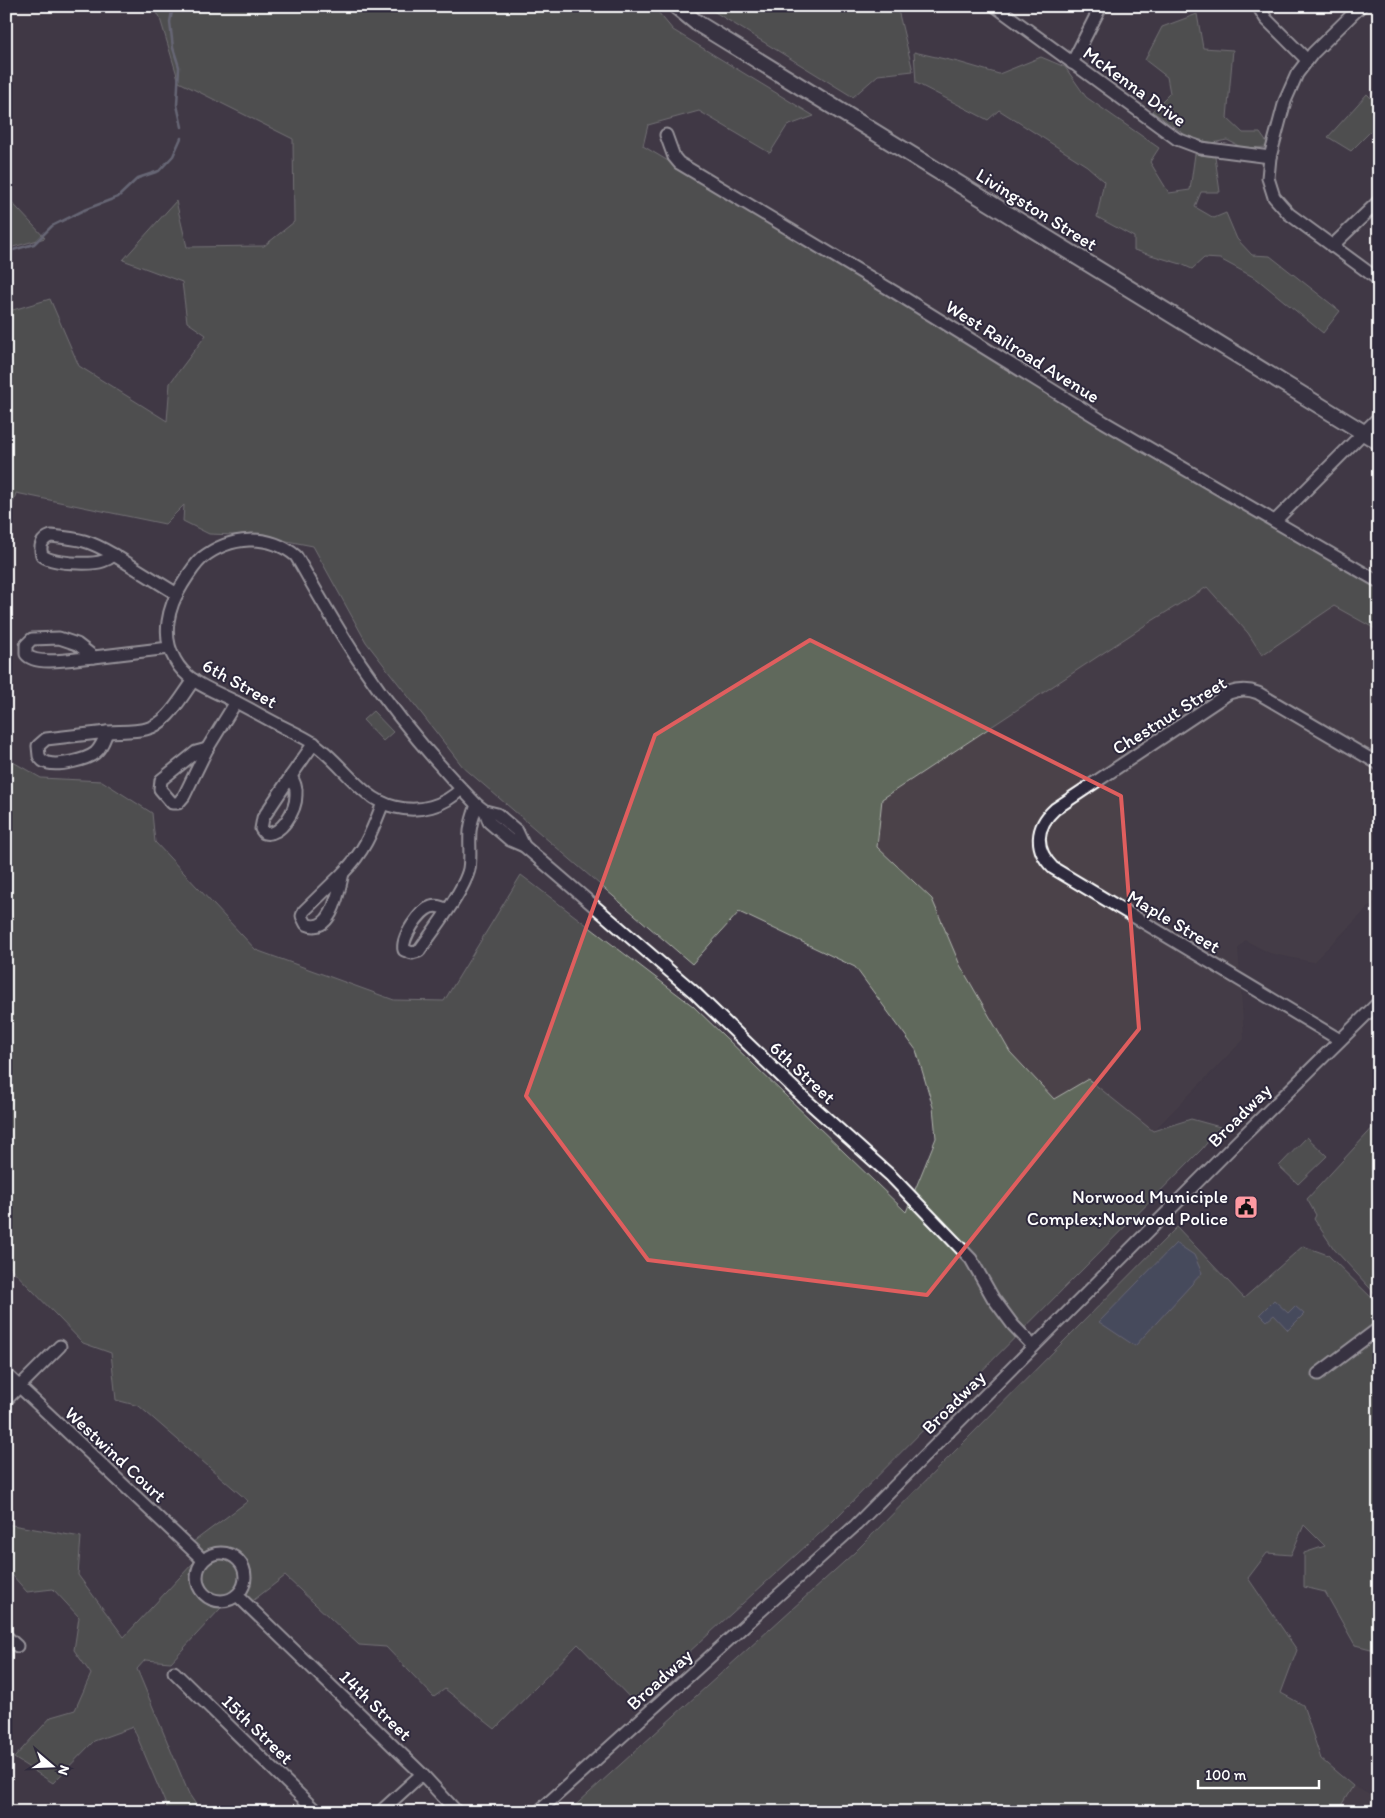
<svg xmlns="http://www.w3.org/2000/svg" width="1385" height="1818" viewBox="0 0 1385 1818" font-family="Itim,sans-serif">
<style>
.built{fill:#4c424a}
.green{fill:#60695c;stroke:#b0b4ae}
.water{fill:#505e79;stroke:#969eaf}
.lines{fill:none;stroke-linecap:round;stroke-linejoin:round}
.stream{stroke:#969eaf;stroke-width:2.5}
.minor-casing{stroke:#fff;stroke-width:15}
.major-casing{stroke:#fff;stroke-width:19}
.minor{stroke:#2f2a3d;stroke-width:11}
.major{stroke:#2f2a3d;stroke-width:15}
.marked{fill:none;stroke:#e05e5e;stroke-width:4;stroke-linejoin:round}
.labels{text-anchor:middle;stroke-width:4;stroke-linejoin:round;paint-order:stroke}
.street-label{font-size:19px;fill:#fff;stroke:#2f2a3d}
.poi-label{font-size:19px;fill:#fff;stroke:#2f2a3d;text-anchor:end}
</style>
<rect width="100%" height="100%" fill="#403845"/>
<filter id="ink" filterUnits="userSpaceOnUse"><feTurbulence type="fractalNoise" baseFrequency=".02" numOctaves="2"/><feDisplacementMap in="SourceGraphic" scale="10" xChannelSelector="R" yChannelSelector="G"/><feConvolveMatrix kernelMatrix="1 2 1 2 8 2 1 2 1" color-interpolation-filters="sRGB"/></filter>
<g filter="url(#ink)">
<g class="built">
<polygon points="1207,587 1248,633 1262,655 1334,606 1379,631 1379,897 1313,962 1270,953 1245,940 1238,949 1244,1039 1153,1131 1088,1079 1054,1099 1010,1052 960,965 932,899 877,847 882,799 1147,624"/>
<polygon points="1353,1786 1379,1800 1379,1812 1337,1812"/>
</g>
<g class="green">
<polygon points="145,6 653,6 673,30 814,116 787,126 770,153 699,111 648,125 643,146 1379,583 1379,631 1334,606 1262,655 1248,633 1207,587 1147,624 882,799 877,847 932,899 960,965 1010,1052 1054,1099 1088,1079 1153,1131 1191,1119 1220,1127 1202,1149 829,1525 634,1702 578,1644 495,1729 445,1689 434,1697 386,1647 359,1645 285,1576 246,1606 232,1596 171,1662 145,1660 137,1669 189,1794 201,1812 169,1812 133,1727 94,1741 53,1783 14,1758 51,1717 75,1710 91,1674 74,1650 79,1617 53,1589 27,1592 6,1568 6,1524 81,1537 78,1575 124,1637 194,1562 185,1548 248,1501 139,1406 116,1400 111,1353 83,1343 6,1263 6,758 41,778 102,781 152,813 155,842 256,950 394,1000 444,1001 521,875 693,1006 906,1212 936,1138 933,1107 916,1050 855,967 739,912 692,964 463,767 366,642 313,546 261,536 209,534 183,521 184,505 165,524 16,493 6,526 6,312 50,299 79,366 167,421 170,383 206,335 187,322 182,282 123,260 176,201 187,247 264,246 294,222 293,139 179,82 159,15"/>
<polygon points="705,6 897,6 913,71 878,75 853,97"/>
<polygon points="1197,14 1203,48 1233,50 1227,118 1243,133 1260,133 1270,147 1243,148 1227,140 1212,143 1187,136 1152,111 1170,93 1167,77 1145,60 1162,27"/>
<polygon points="914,52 958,62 999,74 1041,57 1065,67 1086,97 1159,148 1150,162 1169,193 1190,190 1195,154 1215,157 1220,192 1201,192 1195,207 1214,218 1226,213 1237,239 1252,255 1270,256 1340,311 1323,333 1257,279 1220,259 1204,258 1192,269 1181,264 1134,250 1134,237 1097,217 1104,181 1087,166 999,110 988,120 916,83"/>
<polygon points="1367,94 1379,106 1379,123 1351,151 1328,137"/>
<polygon points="6,196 45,238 6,249"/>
<polygon points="373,711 393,732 383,741 363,720"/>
<polygon points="1379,1121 1379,1298 1334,1249 1314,1219 1316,1215 1307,1199"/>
<polygon points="1307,1137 1327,1156 1298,1184 1279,1166"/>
<polygon points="1177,1227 1244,1298 1303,1246 1328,1255 1379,1305 1379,1325 1370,1340 1379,1349 1379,1651 1355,1645 1325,1592 1304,1587 1304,1553 1325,1546 1304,1525 1291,1555 1267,1553 1248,1578 1297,1650 1281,1693 1303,1705 1321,1759 1353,1786 1337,1812 568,1812 855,1552"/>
</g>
<g class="water">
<polygon points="1176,1243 1194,1255 1202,1273 1135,1346 1099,1322"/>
<polygon points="1274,1300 1288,1313 1295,1306 1304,1314 1288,1330 1274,1315 1267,1321 1260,1314"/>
</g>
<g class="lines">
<g class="stream">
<polyline points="173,6 170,22 173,48 179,67 177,105 182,127"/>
<polyline points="6,252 34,244 52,226 84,210 118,197 138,178 159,171 173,156 181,138"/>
</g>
<g class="minor-casing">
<g id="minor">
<polyline points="995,6 1177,139 1201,148 1270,157"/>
<polyline points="1258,6 1266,19 1307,60"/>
<polyline points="1361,6 1313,53 1297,74 1285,101 1270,157 1268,178 1274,197 1289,214 1379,280"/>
<polyline points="1072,63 1101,6"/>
<polyline points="666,135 674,157 679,163 896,293 1104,422 1379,582"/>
<polyline points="1332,246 1379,201"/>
<polyline points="1275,521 1379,417"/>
<path d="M 51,536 C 80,539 89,540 114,555 C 110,558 106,560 103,561 C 91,565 51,564 42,555 C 39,546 42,539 51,536 Z"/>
<polyline points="114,555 177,594"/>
<path d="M 59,638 L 77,644 L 94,657 C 78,658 35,667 26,654 L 26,645 L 32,639 Z"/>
<polyline points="94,657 169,648"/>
<path d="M 107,732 C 104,740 101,748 95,753 C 86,760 59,766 48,763 C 43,762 41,760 39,756 L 38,746 L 46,739 Z"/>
<path d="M 107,732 C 119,731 134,732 146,729 C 168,724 181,697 194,680"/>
<polygon points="207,749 184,796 178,803 172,803 160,789 161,780 196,752"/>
<polyline points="207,749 236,702"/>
<path d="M 291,776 C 294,782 297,788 296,795 C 296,810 281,837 264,833 L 261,829 L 263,818 Z"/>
<polyline points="291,776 314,743"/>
<path d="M 461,789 C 444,806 420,813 395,807 C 360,799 342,762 313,743 C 304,737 293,732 283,727 C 267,719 252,710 236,702 C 215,691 187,683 175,660 C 161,636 168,607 182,585 C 188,575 194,565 202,558 C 230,536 268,533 296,556 C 317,592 337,629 361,664 C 395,715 434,761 477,805 L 485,811 L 497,814 L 517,831 L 524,846"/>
<polyline points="485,811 489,822 510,840 524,846 551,869 694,992 805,1099 891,1176 971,1259 993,1298 1013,1325 1033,1346"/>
<path d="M 343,873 C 339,889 332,936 306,924 L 302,916 L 304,911 Z"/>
<path d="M 343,873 C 365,851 372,831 383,803"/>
<path d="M 447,910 C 442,907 437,905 431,907 C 420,910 401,938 404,950 L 412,953 L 419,951 C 433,931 464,891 469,869 C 471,857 469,843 470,831 C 471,822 474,813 477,805"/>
<path d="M 1340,1040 L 1053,868 C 1034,849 1035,827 1055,809 L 1229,693 C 1240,689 1248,689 1258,693 L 1379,764"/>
<polyline points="6,1374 203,1560"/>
<polyline points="1318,1374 1379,1328"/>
<polyline points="6,1400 60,1346"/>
<circle cx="221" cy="1577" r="24"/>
<polyline points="237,1595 422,1774 457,1812"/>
<polyline points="6,1636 17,1646"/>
<polyline points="174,1672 317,1812"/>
<polyline points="380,1812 422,1774"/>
<polyline points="538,1812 856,1525 1235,1144 1379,1002"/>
</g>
</g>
<g class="major-casing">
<polyline id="major" points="676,6 697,23 1379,442"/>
</g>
<use href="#minor" class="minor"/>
<use href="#major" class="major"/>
</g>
</g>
<path d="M0 0H1385V1818H0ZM 810,640 L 1121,796 L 1139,1029 L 927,1295 L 648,1260 L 526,1096 L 655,735 Z" fill="#403845" fill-opacity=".55" fill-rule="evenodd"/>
<path class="marked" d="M 810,640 L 1121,796 L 1139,1029 L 927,1295 L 648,1260 L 526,1096 L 655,735 Z"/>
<defs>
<g id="civic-square" transform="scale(1.25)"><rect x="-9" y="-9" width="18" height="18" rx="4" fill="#ff9aa2" stroke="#2f2a3d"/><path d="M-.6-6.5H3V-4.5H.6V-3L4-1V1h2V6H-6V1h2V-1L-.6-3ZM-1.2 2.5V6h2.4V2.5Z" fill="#111"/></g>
</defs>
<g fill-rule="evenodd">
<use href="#civic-square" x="1246" y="1207"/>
</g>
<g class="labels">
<g class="street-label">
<text transform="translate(1135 86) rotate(36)" y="7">McKenna Drive</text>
<text transform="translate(1037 209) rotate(32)" y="7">Livingston Street</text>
<text transform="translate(1023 351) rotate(32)" y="7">West Railroad Avenue</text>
<text transform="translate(240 683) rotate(29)" y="7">6th Street</text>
<text transform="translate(1169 715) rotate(-32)" y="7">Chestnut Street</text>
<text transform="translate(1174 921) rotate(31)" y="7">Maple Street</text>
<text transform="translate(803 1072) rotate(43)" y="7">6th Street</text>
<text transform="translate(1239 1115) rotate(-45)" y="7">Broadway</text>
<text transform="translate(953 1402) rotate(-45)" y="7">Broadway</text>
<text transform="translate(116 1454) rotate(43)" y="7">Westwind Court</text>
<text transform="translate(659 1679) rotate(-42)" y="7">Broadway</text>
<text transform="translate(376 1705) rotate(44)" y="7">14th Street</text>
<text transform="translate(258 1729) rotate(44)" y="7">15th Street</text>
</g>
<g class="poi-label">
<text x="1228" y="1203">Norwood Municiple<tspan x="1228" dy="22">Complex;Norwood Police</tspan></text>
</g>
</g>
<rect width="1385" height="1818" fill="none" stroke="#2f2a3d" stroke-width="25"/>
<rect x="12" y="12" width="1360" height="1793" fill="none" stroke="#fff" stroke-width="2" filter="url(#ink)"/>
<g transform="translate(52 1766) rotate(109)" stroke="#2f2a3d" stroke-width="4" paint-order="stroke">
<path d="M0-4L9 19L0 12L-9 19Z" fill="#ffffff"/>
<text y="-8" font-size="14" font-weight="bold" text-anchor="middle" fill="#ffffff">N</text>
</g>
<path d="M1198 1780v8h121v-8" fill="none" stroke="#ffffff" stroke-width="2.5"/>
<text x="1205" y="1780" font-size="15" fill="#ffffff" stroke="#2f2a3d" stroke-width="4" paint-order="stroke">100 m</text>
</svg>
